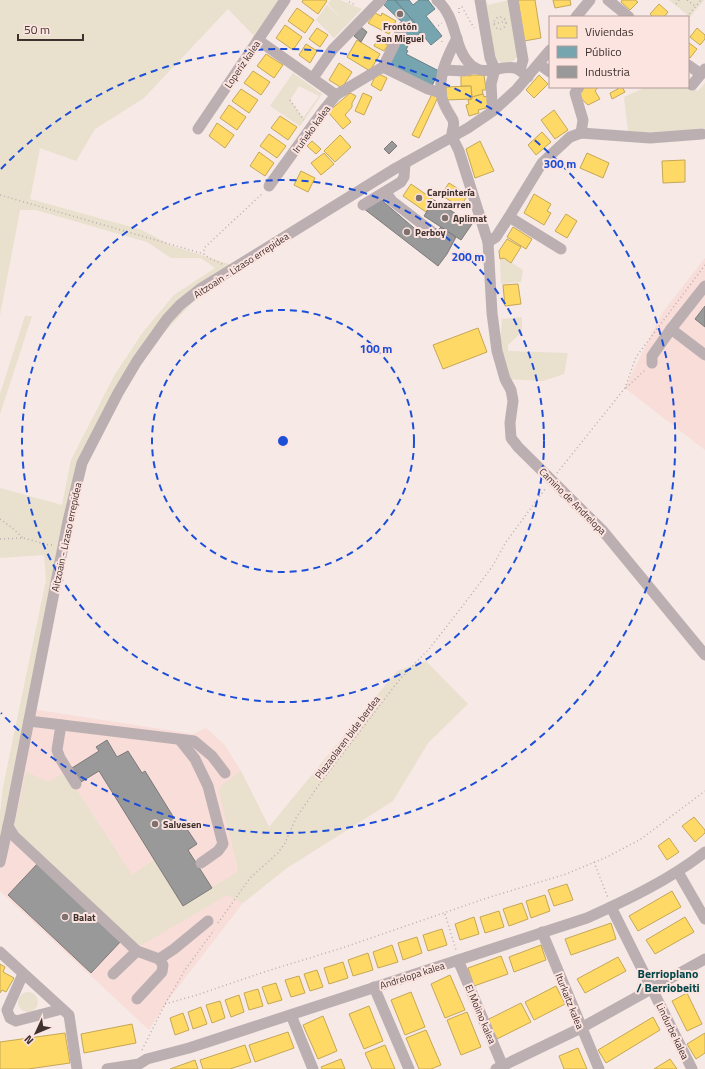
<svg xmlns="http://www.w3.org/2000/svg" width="705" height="1069" viewBox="0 0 705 1069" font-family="'Titillium Web',sans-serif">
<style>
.built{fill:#f8ddd9}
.green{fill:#e9e0cd;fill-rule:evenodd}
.homes{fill:#ffd966;stroke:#c5a755}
.public{fill:#76a5af;stroke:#668288}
.industry{fill:#999;stroke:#7e7a79}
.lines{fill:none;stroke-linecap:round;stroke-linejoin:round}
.path{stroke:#baaeb0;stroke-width:1.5;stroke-dasharray:1 3;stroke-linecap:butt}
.minor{stroke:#bcafb2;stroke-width:11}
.ring{fill:none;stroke:#1d4ed8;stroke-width:2;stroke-dasharray:7 5}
.poi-dot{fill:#7f716e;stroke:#fce4e0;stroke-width:1.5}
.labels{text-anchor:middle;stroke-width:4;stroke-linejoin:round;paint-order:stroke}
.poi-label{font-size:10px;font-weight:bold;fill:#3f312e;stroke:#fce4e0;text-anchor:start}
.street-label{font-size:10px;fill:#3f312e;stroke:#fce4e0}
.quarter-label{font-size:12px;font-weight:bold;fill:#014546;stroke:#fce4e0}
.centre{fill:#1d4ed8;stroke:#fce4e0;stroke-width:2}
.ring-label{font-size:12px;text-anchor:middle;font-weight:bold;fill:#1d4ed8;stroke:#fce4e0;stroke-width:4;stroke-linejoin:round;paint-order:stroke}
</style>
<rect width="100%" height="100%" fill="#f6e9e6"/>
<g class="built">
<polygon points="705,258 705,450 625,388 662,313"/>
<polygon points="32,705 38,710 193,734 206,728 224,744 241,771 269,827 243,903 165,1004 149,1030 0,891 0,856"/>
</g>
<g class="green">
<polygon points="0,0 285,0 258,40 228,9 144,98 95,129 76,161 37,147 40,148 30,199 142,230 170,245 238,267 218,280 191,304 137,361 101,425 71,509 0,847 0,813 3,787 46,580 44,555 0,558 0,488 62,505 71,460 114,376 143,332 174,295 215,268 201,258 171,258 147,242 36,210 20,210 0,315"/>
<polygon points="331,0 340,0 362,9 334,38 316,20 327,5 343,20 328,4"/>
<polygon points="483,0 486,0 488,5 510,0 518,51 517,57 511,63 501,63 494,56"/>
<polygon points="669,0 704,0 690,17"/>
<path d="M 293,73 L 322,94 L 300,126 L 270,106 ZM 299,86 L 319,96 L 303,118 L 290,100 Z"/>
<polygon points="705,83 705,132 704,128 645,133 628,131 624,97 646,87 688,87 688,84 698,91"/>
<polygon points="504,258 523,270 521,282 501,284 500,259"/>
<polygon points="25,316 32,316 0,414 0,394"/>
<polygon points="522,317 522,332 508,345 508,351 568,353 564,374 543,381 505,379 499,359 502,319"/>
<polygon points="426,661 468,704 428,743 393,801 287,868 243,903 227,895 138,947 16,833 14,826 26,772 49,782 65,772 132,875 154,860 183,906 237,872 237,864 219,792 221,786 241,771 269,827 397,671"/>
<circle cx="28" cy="1002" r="10"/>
</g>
<g class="homes">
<polygon points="303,0 326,0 327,1 318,14 302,2"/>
<polygon points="518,0 535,0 541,38 524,41"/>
<polygon points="553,0 570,0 571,5 555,8"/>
<polygon points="622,0 635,0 638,2 630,10 621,2"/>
<polygon points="659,4 668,12 664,17 653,17 650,14"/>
<polygon points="297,8 314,20 305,33 288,21"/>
<polygon points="375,13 381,16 382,13 396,21 389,34 368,23"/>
<polygon points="285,25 302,37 293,50 276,38"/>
<polygon points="317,28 328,35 320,47 309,39"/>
<polygon points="697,28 705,35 705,39 700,45 690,37"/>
<polygon points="357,40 380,54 370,71 347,57"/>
<polygon points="377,40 388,45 384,51 374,46"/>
<polygon points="688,42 697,49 690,58 688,56"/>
<polygon points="306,44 317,51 310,63 299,55"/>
<polygon points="266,54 283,65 274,78 257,66"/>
<polygon points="339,63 352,72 342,88 329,80"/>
<polygon points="253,71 270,82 261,95 244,83"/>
<polygon points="377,73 387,78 381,91 371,85"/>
<polygon points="461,75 471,76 471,75 484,75 486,90 482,90 483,94 472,97 471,86 461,86"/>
<polygon points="539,75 548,84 534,98 526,90"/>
<polygon points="471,86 472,99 446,100 446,87"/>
<polygon points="582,87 598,87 595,91 600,99 588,105 577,95"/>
<polygon points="617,87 622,87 625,92 612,99 610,93 618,89"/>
<polygon points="241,89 258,100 249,113 232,101"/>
<polygon points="350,93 356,96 352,103 352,107 345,115 351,122 343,129 328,112"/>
<polygon points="363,93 372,97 364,115 355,111"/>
<polygon points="432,94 438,97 419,138 412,135"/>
<polygon points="483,94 484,97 487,96 490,107 478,110 479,113 469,116 466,105 469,104 468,100 472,99 472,97"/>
<polygon points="229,105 246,117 237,130 220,118"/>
<polygon points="554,110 568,130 555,139 541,120"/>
<polygon points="280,116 297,127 288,140 271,128"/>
<polygon points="217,123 234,135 225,148 209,136"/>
<polygon points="542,132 551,142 536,155 528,145"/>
<polygon points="269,134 286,146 277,158 260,146"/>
<polygon points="340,135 351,147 335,162 324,151"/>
<polygon points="312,141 321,149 316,154 307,146"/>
<polygon points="480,141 494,171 475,178 466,149"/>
<polygon points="259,152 274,163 265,176 250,166"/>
<polygon points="324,153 334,164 321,175 311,163"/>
<polygon points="587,153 609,163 603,178 580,168"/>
<polygon points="685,160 685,182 663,183 662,161"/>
<polygon points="301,171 315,178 308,192 294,185"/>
<polygon points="449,183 468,195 460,207 441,195"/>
<polygon points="411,184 434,200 426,212 403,196"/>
<polygon points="534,194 551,204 547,211 551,213 544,225 524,213"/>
<polygon points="566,214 577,221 567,238 555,231"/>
<polygon points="513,227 532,239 526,249 507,237"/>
<polygon points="507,239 521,247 511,263 504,258 500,259 499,251"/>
<polygon points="518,284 521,304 505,306 503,285"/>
<polygon points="478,328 487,352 443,369 433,345"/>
<polygon points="694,817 705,830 705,833 695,842 682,826"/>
<polygon points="669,838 679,852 667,860 658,846"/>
<polygon points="567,884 573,900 554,906 548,890"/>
<polygon points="672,891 681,907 638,931 629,916"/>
<polygon points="545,895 550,911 531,918 526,901"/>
<polygon points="522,903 528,919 509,926 503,909"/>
<polygon points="499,911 504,927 485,933 480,917"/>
<polygon points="474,917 479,934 460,940 455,924"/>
<polygon points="685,917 694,932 655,954 646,940"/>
<polygon points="611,923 616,939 571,955 565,939"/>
<polygon points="442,929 447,945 428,951 423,935"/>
<polygon points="417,937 422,953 403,960 398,943"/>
<polygon points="392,945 398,962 378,968 373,952"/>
<polygon points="541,945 546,960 514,972 509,957"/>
<polygon points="368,953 373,970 353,976 348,960"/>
<polygon points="501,956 508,974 474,986 468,968"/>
<polygon points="618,957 626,971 585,993 577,979"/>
<polygon points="343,962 348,978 329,984 324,968"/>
<polygon points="0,964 5,967 3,972 14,978 6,992 2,990 0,993"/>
<polygon points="317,970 323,987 310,991 304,974"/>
<polygon points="450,975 465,1010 445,1018 431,984"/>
<polygon points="299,976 305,993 291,997 285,980"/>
<polygon points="276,983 282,1000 268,1004 262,987"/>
<polygon points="556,986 565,1004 534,1020 525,1002"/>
<polygon points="258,989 263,1006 249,1010 244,993"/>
<polygon points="411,992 425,1027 405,1035 391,1000"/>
<polygon points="687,993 702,1024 687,1031 672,1001"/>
<polygon points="239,995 244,1012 231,1017 225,1000"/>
<polygon points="220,1001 225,1018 212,1023 206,1005"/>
<polygon points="521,1003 531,1022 497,1039 487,1020"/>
<polygon points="369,1006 383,1041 364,1049 349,1014"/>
<polygon points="201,1007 207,1024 193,1029 188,1012"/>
<polygon points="467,1012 481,1047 461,1055 447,1020"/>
<polygon points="183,1013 189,1030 175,1035 170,1018"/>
<polygon points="323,1016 337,1051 318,1059 303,1025"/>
<polygon points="653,1017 660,1030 606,1063 598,1050"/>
<polygon points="132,1024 136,1043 84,1053 81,1034"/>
<polygon points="426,1030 441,1065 431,1069 419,1069 406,1038"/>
<polygon points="288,1032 294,1048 255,1062 249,1045"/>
<polygon points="65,1033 70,1063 28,1069 0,1069 0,1042"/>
<polygon points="705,1033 705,1053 696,1059 687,1044"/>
<polygon points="245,1045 251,1062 230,1069 203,1069 200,1060"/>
<polygon points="385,1045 395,1069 372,1069 365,1053"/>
<polygon points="578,1048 587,1069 564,1069 559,1056"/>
<polygon points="341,1059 345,1069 322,1069 321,1067"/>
<polygon points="670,1059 677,1069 654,1069"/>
<polygon points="195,1060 198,1069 170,1069"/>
</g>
<g class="public">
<polygon points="388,0 395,0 415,23 410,27 407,25 406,26 383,4"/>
<polygon points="395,0 409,0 413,5 419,0 428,0 435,9 426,16 442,36 431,45 420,32 414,41 403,35 407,25 410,27 415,23"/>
<polygon points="403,35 411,39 406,50 408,51 406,54 439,71 431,88 387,65"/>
</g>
<g class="industry">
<polygon points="361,27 367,32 361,42 354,36"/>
<polygon points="392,141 397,146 389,154 384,149"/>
<polygon points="379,198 428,240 441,227 456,237 447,254 438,266 363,208"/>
<polygon points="434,200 472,224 461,240 424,216"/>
<polygon points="705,306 705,327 695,319"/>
<polygon points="107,740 117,757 128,751 142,773 145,771 179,826 183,823 197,844 188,850 212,888 183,906 99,771 81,782 72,768 99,751 96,747"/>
<polygon points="39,862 122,940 91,973 8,895"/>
</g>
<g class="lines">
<g class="path">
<polyline points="687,0 695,6"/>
<polyline points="349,2 356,5"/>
<polyline points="676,4 679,0"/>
<polyline points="459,13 459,8 462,7 474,28"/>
<circle cx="500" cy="23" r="6"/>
<polyline points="687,17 701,0"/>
<polyline points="494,24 506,21"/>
<polyline points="435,28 442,23"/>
<polyline points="439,38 443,43"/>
<polyline points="290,100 304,120"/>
<polyline points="0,195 204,254"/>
<polyline points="222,264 209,258 204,254 204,248 263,193"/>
<polyline points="626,388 645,370"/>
<polyline points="557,473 625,388 636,357 705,265"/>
<polyline points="0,519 11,527 23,538"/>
<polyline points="0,539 23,538 49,545 54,545"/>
<polyline points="594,862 608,898"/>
<polyline points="445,914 456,950"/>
<polyline points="218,923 250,878 278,853 285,843 296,818 318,786 400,679 429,649 458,612 492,567 506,542 545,489"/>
<polyline points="165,1004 197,995 264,972 342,948 487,898 566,874 607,857 641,839 705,791"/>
<polyline points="142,1050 165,1004 185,970 214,930"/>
</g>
<g class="minor">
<path d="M 437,0 C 458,18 453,49 471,65 C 484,77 500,65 515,68 C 520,70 524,74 528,77"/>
<polyline points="480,0 490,58 495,69 491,84 492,102"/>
<polyline points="513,0 523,60 520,70"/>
<polyline points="608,0 629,17"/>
<polyline points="576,17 590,0"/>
<path d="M 457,38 C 448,55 437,77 442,98 C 444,106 449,113 453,120 C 455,126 452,129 452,134 C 452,139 457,146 459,151 L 488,242 L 492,313 L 497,351 L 505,379 L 511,390 L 513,401 L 510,423 L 511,438 L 518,447 L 603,531 L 705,655"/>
<polyline points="258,40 336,95"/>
<polyline points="539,64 550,72"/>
<polyline points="688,65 701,74"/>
<polyline points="383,67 428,89 441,93"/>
<polyline points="443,70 464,71 475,68"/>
<polyline points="313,78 333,49 381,0"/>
<polyline points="692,85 705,69"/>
<polyline points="579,87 575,93 583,120 581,133"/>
<polyline points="198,129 285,0"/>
<polyline points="269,186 323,111 336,95 383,67 403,27"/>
<polyline points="385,192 392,201 431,231"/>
<polyline points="363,205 401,182 404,177 405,163"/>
<polyline points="509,217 561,249"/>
<polyline points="488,242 496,237 509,217 542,163 570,137 581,133 650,138 702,134"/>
<polyline points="705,286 671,329 705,355"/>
<polyline points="652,363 652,356 671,329"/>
<polyline points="29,721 194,741 212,756 225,773"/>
<polyline points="61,725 57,750 60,758 76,784"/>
<polyline points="180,740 195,759 208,786 223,844 218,851 201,863"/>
<polyline points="8,826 14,836 137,951 159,959 163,965 162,972 137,999"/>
<polyline points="0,862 10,817 68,521 82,463 118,393 137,361 167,319 180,305 200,289 396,168 468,128 493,111 516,90 550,50"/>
<polyline points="678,872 705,919"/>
<polyline points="611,907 692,1069"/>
<polyline points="542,932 599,1069"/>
<polyline points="0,952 69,1015 77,1069"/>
<polyline points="159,959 174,949 208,921"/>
<polyline points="458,960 504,1069"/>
<polyline points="23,974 7,1010 10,1018 16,1021 62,1009"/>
<polyline points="113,974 137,951"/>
<polyline points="374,987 409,1069"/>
<polyline points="291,1015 313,1069"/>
<path d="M 107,1069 L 139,1064 L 147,1059 L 189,1048 L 587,918 C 629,899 669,880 705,852"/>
<polyline points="496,1069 581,1028 705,959"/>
</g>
</g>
<g class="ring">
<circle cx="283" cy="441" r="131"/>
<circle cx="283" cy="441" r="261"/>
<path d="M1 169A392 392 0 1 1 1 713"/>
</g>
<g class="poi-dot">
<circle cx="400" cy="14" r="4"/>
<circle cx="419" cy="198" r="4"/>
<circle cx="445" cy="218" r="4"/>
<circle cx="407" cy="232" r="4"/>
<circle cx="155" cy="824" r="4"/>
<circle cx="65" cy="917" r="4"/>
</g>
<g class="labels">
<g class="poi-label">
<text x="400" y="30" text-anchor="middle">Frontón<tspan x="400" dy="12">San Miguel</tspan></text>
<text x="427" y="196">Carpintería<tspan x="427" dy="12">Zunzarren</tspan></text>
<text x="453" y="222">Aplimat</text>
<text x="415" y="236">Perboy</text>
<text x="163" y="828">Salvesen</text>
<text x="73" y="921">Balat</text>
</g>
<g class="street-label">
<text transform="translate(242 64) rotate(-56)" y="4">Loperiz kalea</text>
<text transform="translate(311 129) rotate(-54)" y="4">Iruñeko kalea</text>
<text transform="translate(241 265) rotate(-33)" y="4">Aitzoain - Lizaso errepidea</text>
<text transform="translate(573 501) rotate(45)" y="4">Camino de Andrelopa</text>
<text transform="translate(66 537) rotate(-78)" y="4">Aitzoain - Lizaso errepidea</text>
<text transform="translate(347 737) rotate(-53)" y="4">Plazaolaren bide berdea</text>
<text transform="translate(412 975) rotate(-18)" y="4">Andrelopa kalea</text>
<text transform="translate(570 1001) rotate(68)" y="4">Iturkaitz kalea</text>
<text transform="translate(481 1014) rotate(67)" y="4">El Molino kalea</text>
<text transform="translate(673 1031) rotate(64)" y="4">Lindurbe kalea</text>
</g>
<g class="quarter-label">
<text x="668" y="978">Berrioplano<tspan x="668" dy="14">/ Berriobeiti</tspan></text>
</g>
</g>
<circle cx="283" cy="441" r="6" class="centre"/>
<g class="ring-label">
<text x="560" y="168">300 m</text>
<text x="468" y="261">200 m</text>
<text x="376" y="353">100 m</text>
</g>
<rect x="549" y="16" width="140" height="72" fill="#fce4e0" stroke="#b09c99"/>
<rect x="557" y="26" width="20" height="12" fill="#ffd966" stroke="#b09c99"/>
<text x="585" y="36" font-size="12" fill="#3f312e">Viviendas</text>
<rect x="557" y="46" width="20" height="12" fill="#76a5af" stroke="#b09c99"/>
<text x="585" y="56" font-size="12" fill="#3f312e">Público</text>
<rect x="557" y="66" width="20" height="12" fill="#999999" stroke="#b09c99"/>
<text x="585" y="76" font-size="12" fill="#3f312e">Industria</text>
<g transform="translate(36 1033) rotate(226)" stroke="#fce4e0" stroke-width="3" paint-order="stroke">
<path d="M0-3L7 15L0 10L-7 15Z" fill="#3f312e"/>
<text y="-6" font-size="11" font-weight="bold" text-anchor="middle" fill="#3f312e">N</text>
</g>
<path d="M18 34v6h65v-6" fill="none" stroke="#3f312e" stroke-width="2"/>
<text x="24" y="34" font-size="12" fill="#3f312e" stroke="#fce4e0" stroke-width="3" paint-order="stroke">50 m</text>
</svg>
